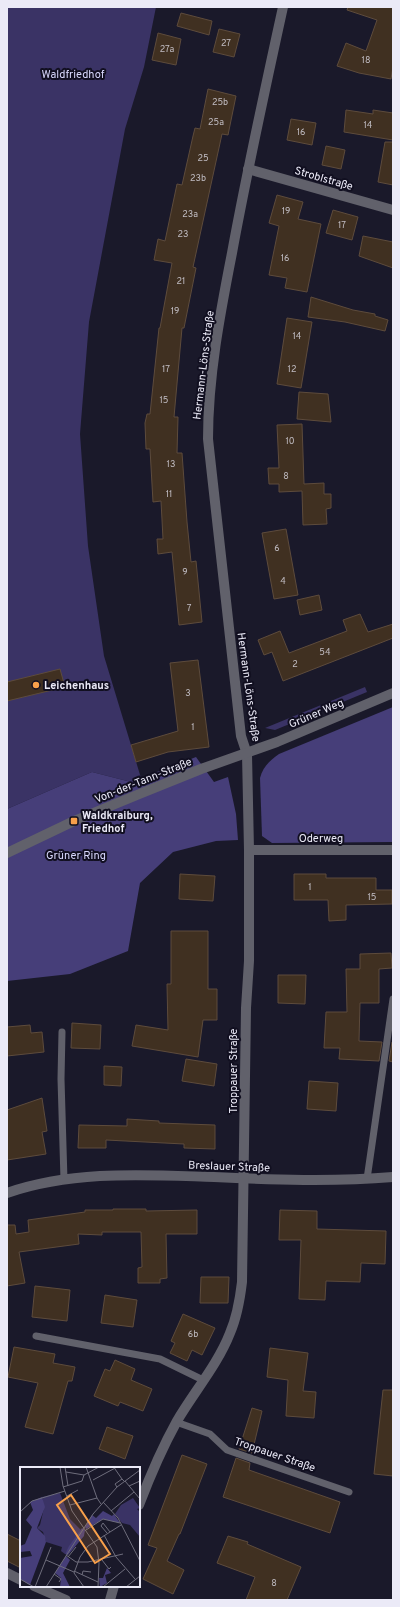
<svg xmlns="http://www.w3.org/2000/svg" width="400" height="1607" viewBox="0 0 400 1607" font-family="Overpass,sans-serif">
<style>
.green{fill:#3a3365}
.forest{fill:#463e79}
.building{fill:#403021;stroke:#5d4b3c}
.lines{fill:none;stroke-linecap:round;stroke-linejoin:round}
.service{stroke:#61616b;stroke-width:7}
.minor{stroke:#61616b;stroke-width:10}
.tertiary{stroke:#61616b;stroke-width:10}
.poi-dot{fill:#f8a04b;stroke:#110f20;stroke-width:1.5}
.labels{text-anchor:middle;stroke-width:4;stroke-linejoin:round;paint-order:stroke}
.number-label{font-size:9px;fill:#c0bcc2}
.park-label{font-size:11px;fill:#d9d8fd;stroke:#110f20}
.street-label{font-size:11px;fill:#ebeaf7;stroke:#110f20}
.poi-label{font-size:11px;font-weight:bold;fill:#ebeaf7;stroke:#110f20;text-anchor:start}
.inset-road{fill:none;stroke:#6e6d7c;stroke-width:1}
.view{fill:#f8a04b;fill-opacity:0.15;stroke:#f8a04b;stroke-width:2}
.inset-edge{fill:none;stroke:#ebeaf7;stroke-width:2}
</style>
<rect width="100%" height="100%" fill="#1a192a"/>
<g class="green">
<polygon points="7,7 156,7 144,67 125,129 89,322 80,434 88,546 104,656 141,778 131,782 92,772 7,809"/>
<polygon points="365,687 367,692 275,730 265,728"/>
</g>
<g class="forest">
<path d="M 393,707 L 393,842 L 272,843 L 262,836 L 260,778 C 263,767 269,761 279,754 Z"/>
<polygon points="196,757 214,782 228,777 236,814 238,840 216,841 173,852 140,883 128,951 70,974 7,981 7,809 92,772 131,782"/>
</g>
<g class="building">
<polygon points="348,7 393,7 393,67 391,79 359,73 337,66 346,43 366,51 377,20 347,10"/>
<polygon points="181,13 212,21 209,35 177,26"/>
<polygon points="219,29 240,34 234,57 213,52"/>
<polygon points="158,33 181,39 176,65 152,60"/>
<polygon points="208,89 236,96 228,135 222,134 193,267 196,268 184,328 182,328 174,417 178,417 177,453 182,453 187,522 191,562 196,561 202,622 179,625 172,552 158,554 157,539 163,539 161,501 153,502 150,449 146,449 145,423 147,414 150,414 159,328 160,328 172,263 154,260 158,239 165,241 177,184 182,185 193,136 195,128 200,129"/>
<polygon points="346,110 373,114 373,110 393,113 393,140 344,132"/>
<polygon points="291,119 316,123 312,145 287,140"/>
<polygon points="385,142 393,142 393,185 378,182"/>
<polygon points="326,146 345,150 341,169 322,165"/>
<polygon points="277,195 303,202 298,219 321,224 307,292 285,288 287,278 269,275 279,226 269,223"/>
<polygon points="333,210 358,217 352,240 326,233"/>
<polygon points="363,236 393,242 393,268 359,256"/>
<polygon points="311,297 353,310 375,314 375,316 388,320 385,331 345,322 308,317"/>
<polygon points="287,318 312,322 301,388 277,384"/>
<polygon points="299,392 328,394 331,422 297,419"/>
<polygon points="302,424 304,484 324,483 324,494 331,494 331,508 326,509 327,524 303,525 302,491 279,492 279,484 269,484 268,468 279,468 277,425"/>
<polygon points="286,529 298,595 274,599 262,533"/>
<polygon points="319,595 322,610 300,615 297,600"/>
<polygon points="360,614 368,632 393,624 393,638 283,681 272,652 264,655 258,640 280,631 289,653 347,631 343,620"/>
<polygon points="198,660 209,747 168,752 136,762 131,745 178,731 170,663"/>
<polygon points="60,669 65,687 7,701 7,682"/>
<polygon points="180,874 215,876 213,901 179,899"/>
<polygon points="294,874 326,874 326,878 376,878 376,890 392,890 392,904 346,905 346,920 329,921 328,900 294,900"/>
<polygon points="171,931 208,931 208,989 217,989 217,1020 203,1020 198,1057 132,1046 136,1025 168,1030 167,984 171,984"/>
<polygon points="391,953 392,968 379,969 379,1003 360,1003 359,1041 382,1042 379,1061 339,1059 340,1048 324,1048 326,1012 347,1012 346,969 360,969 360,954"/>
<polygon points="278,975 306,975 305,1004 278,1003"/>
<polygon points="72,1023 101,1025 100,1049 71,1048"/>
<polygon points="30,1025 31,1033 42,1032 44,1052 7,1056 7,1027"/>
<polygon points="392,1042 393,1042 393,1062 389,1061"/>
<polygon points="186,1059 217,1064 214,1086 182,1081"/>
<polygon points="104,1066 122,1067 121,1086 104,1085"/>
<polygon points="309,1081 338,1083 336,1111 307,1109"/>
<polygon points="42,1098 47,1131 42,1132 46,1154 7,1160 7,1110"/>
<polygon points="127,1119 159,1121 159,1123 215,1125 215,1149 184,1148 184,1144 106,1140 106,1148 78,1148 79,1125 127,1126"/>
<polygon points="113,1209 146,1209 146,1211 197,1210 197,1234 166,1234 167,1278 160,1279 160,1283 138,1283 138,1268 142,1267 141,1232 102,1232 102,1235 78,1234 79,1244 19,1252 25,1283 7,1286 7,1225 15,1225 16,1234 29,1232 28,1220 85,1212 85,1210 113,1210"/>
<polygon points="280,1210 317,1211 317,1229 386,1231 385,1264 361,1263 360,1282 326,1281 325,1300 299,1299 301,1240 279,1240"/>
<polygon points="201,1277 229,1277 228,1303 200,1303"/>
<polygon points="35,1286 70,1290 67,1321 32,1317"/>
<polygon points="105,1295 137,1300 133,1327 101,1323"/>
<polygon points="183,1314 215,1328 202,1355 192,1350 187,1361 170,1353 175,1343 171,1341"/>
<polygon points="14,1347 55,1354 53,1363 75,1367 72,1381 68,1381 53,1434 25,1427 38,1383 8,1377"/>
<polygon points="270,1348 308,1353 303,1391 316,1392 314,1418 286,1416 288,1380 267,1377"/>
<polygon points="115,1360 135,1369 131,1380 152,1389 143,1411 120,1402 118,1406 94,1396 105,1369 110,1371"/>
<polygon points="383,1390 393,1390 393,1476 374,1474"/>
<polygon points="252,1408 262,1411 252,1453 239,1449"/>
<polygon points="107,1427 133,1436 125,1459 99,1449"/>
<polygon points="182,1455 207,1464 180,1534 179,1534 167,1561 184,1570 173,1594 143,1579 157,1548 148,1545"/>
<polygon points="236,1458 250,1463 249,1470 340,1502 330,1533 223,1497"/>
<polygon points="7,1534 21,1541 21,1568 7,1561"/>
<polygon points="228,1536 248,1542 247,1544 301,1567 287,1600 246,1600 255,1577 217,1563"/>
</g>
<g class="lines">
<g class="service">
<polyline points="62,1032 61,1079 64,1180"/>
<polyline points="367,1179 393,999"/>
<polyline points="36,1336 160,1359 203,1380"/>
<polyline points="176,1422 210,1434 227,1450 349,1492"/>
</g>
<g class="minor">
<polyline points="248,169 393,210"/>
<polyline points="249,850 393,850"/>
<path d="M 7,1193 C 74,1170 145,1175 214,1177 C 274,1180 334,1182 393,1177"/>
<path d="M 139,1505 C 150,1476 162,1448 177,1421 C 194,1392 218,1364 230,1333 C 237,1317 240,1299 242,1282 L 246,1008 L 249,961 L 249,850 L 247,754 L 241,736 L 208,439 C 208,377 220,314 232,253 C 247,171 265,89 283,7"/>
<polyline points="7,1573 21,1580"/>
<polyline points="34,1586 66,1600"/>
<polyline points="110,1600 114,1586"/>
</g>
<polyline class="tertiary" points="7,853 74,821 137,795 201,769 277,742 393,693"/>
</g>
<g class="poi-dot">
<circle cx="36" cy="685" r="4"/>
<rect x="70" y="817" width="8" height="8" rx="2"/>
</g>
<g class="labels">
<g class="number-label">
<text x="226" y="46">27</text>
<text x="167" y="52">27a</text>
<text x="366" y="63">18</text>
<text x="220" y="105">25b</text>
<text x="216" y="125">25a</text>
<text x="368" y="128">14</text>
<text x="301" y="135">16</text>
<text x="203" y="161">25</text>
<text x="198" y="181">23b</text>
<text x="286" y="214">19</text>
<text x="190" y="217">23a</text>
<text x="342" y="228">17</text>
<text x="183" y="237">23</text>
<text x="285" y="261">16</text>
<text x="181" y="284">21</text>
<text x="175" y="314">19</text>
<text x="297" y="339">14</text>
<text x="166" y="372">17</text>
<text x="292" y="372">12</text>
<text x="164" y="403">15</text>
<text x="290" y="444">10</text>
<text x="171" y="467">13</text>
<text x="286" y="479">8</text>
<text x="169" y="497">11</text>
<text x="277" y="551">6</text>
<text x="185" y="575">9</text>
<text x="283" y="584">4</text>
<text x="189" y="611">7</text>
<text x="325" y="655">54</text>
<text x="295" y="667">2</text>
<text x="188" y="696">3</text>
<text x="193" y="730">1</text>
<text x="310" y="890">1</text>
<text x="372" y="900">15</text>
<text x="193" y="1337">6b</text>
<text x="274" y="1586">8</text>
</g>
<g class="park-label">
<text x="73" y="78">Waldfriedhof</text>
<text x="76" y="859">Grüner Ring</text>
</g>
<g class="street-label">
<text transform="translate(324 178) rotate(16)" y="4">Stroblstraße</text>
<text transform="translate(203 365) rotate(-83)" y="4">Hermann-Löns-Straße</text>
<text transform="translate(249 687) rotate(82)" y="4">Hermann-Löns-Straße</text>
<text transform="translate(316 713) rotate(-23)" y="4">Grüner Weg</text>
<text transform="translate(143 780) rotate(-22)" y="4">Von-der-Tann-Straße</text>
<text x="321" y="842">Oderweg</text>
<text transform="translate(233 1071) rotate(-90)" y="4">Troppauer Straße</text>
<text transform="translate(229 1166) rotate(2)" y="4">Breslauer Straße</text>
<text transform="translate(275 1454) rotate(19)" y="4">Troppauer Straße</text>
</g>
<g class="poi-label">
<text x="44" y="689">Leichenhaus</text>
<text x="82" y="819">Waldkraiburg,<tspan x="82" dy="13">Friedhof</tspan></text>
</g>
</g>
<g transform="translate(20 1467)">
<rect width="120" height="120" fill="#1a192a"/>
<path d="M 40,26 L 50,52 L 61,63 L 45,87 L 41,84 L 42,80 L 26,75 L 23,65 L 17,61 L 20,58 L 24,41 L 22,30 ZM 113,31 L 120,41 L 117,42 L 120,45 L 120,70 L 110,58 L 102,56 L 95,47 L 101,38 Z" fill="#3a3365"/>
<path d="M 22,30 L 25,40 L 17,61 L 25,69 L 26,75 L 10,118 L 0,112 L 0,91 L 12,89 L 10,84 L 0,85 L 0,79 L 5,77 L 12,60 L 6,53 L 13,43 L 10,35 ZM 83,44 L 92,49 L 94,47 L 100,56 L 83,52 L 66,62 L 65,60 L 72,48 L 76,51 ZM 62,61 L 65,63 L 64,69 L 48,88 L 45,87 L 49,79 ZM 46,89 L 50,93 L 43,106 L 50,120 L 40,120 L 41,111 L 35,106 ZM 87,101 L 91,106 L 85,108 L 87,116 L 80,120 L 79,111 L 83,111 Z" fill="#463e79"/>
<path class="inset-road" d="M 40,0 L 43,19 L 52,44 L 77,80 L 79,96 L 78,120M 45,0 L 48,19M 66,0 L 77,31 L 81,37M 95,2 L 102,12M 46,5 L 64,8 L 79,0M 73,13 L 97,0M 105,14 L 120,32M 109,19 L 120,14M 43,20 L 62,14 L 64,8M 97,20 L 95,17 L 102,12 L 104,14M 47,29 L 58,23M 83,35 L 98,51 L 120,94M 50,38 L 77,31M 91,44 L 114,25M 0,45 L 12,34 L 45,24M 66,63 L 83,52 L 100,56M 87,66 L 81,59 L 83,56 L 90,65M 84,68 L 96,90 L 115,112M 46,88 L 56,95 L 68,95 L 103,87M 48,90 L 56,80M 26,93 L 54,105M 82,93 L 89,102 L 91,100M 54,104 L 78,115M 34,107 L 41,112 L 39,115M 62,108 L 63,104 L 71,105M 0,112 L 14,120M 15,120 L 31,80M 26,120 L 73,47 L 97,20 L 120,3M 64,120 L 54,106 L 60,90 L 68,79 L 101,58M 83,120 L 105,102M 106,120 L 120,109"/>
<path class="view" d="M 51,28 L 90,87 L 75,96 L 37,38 Z"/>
<rect width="120" height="120" class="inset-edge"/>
</g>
<rect width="400" height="1607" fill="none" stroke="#ebeaf7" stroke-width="16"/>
</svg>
